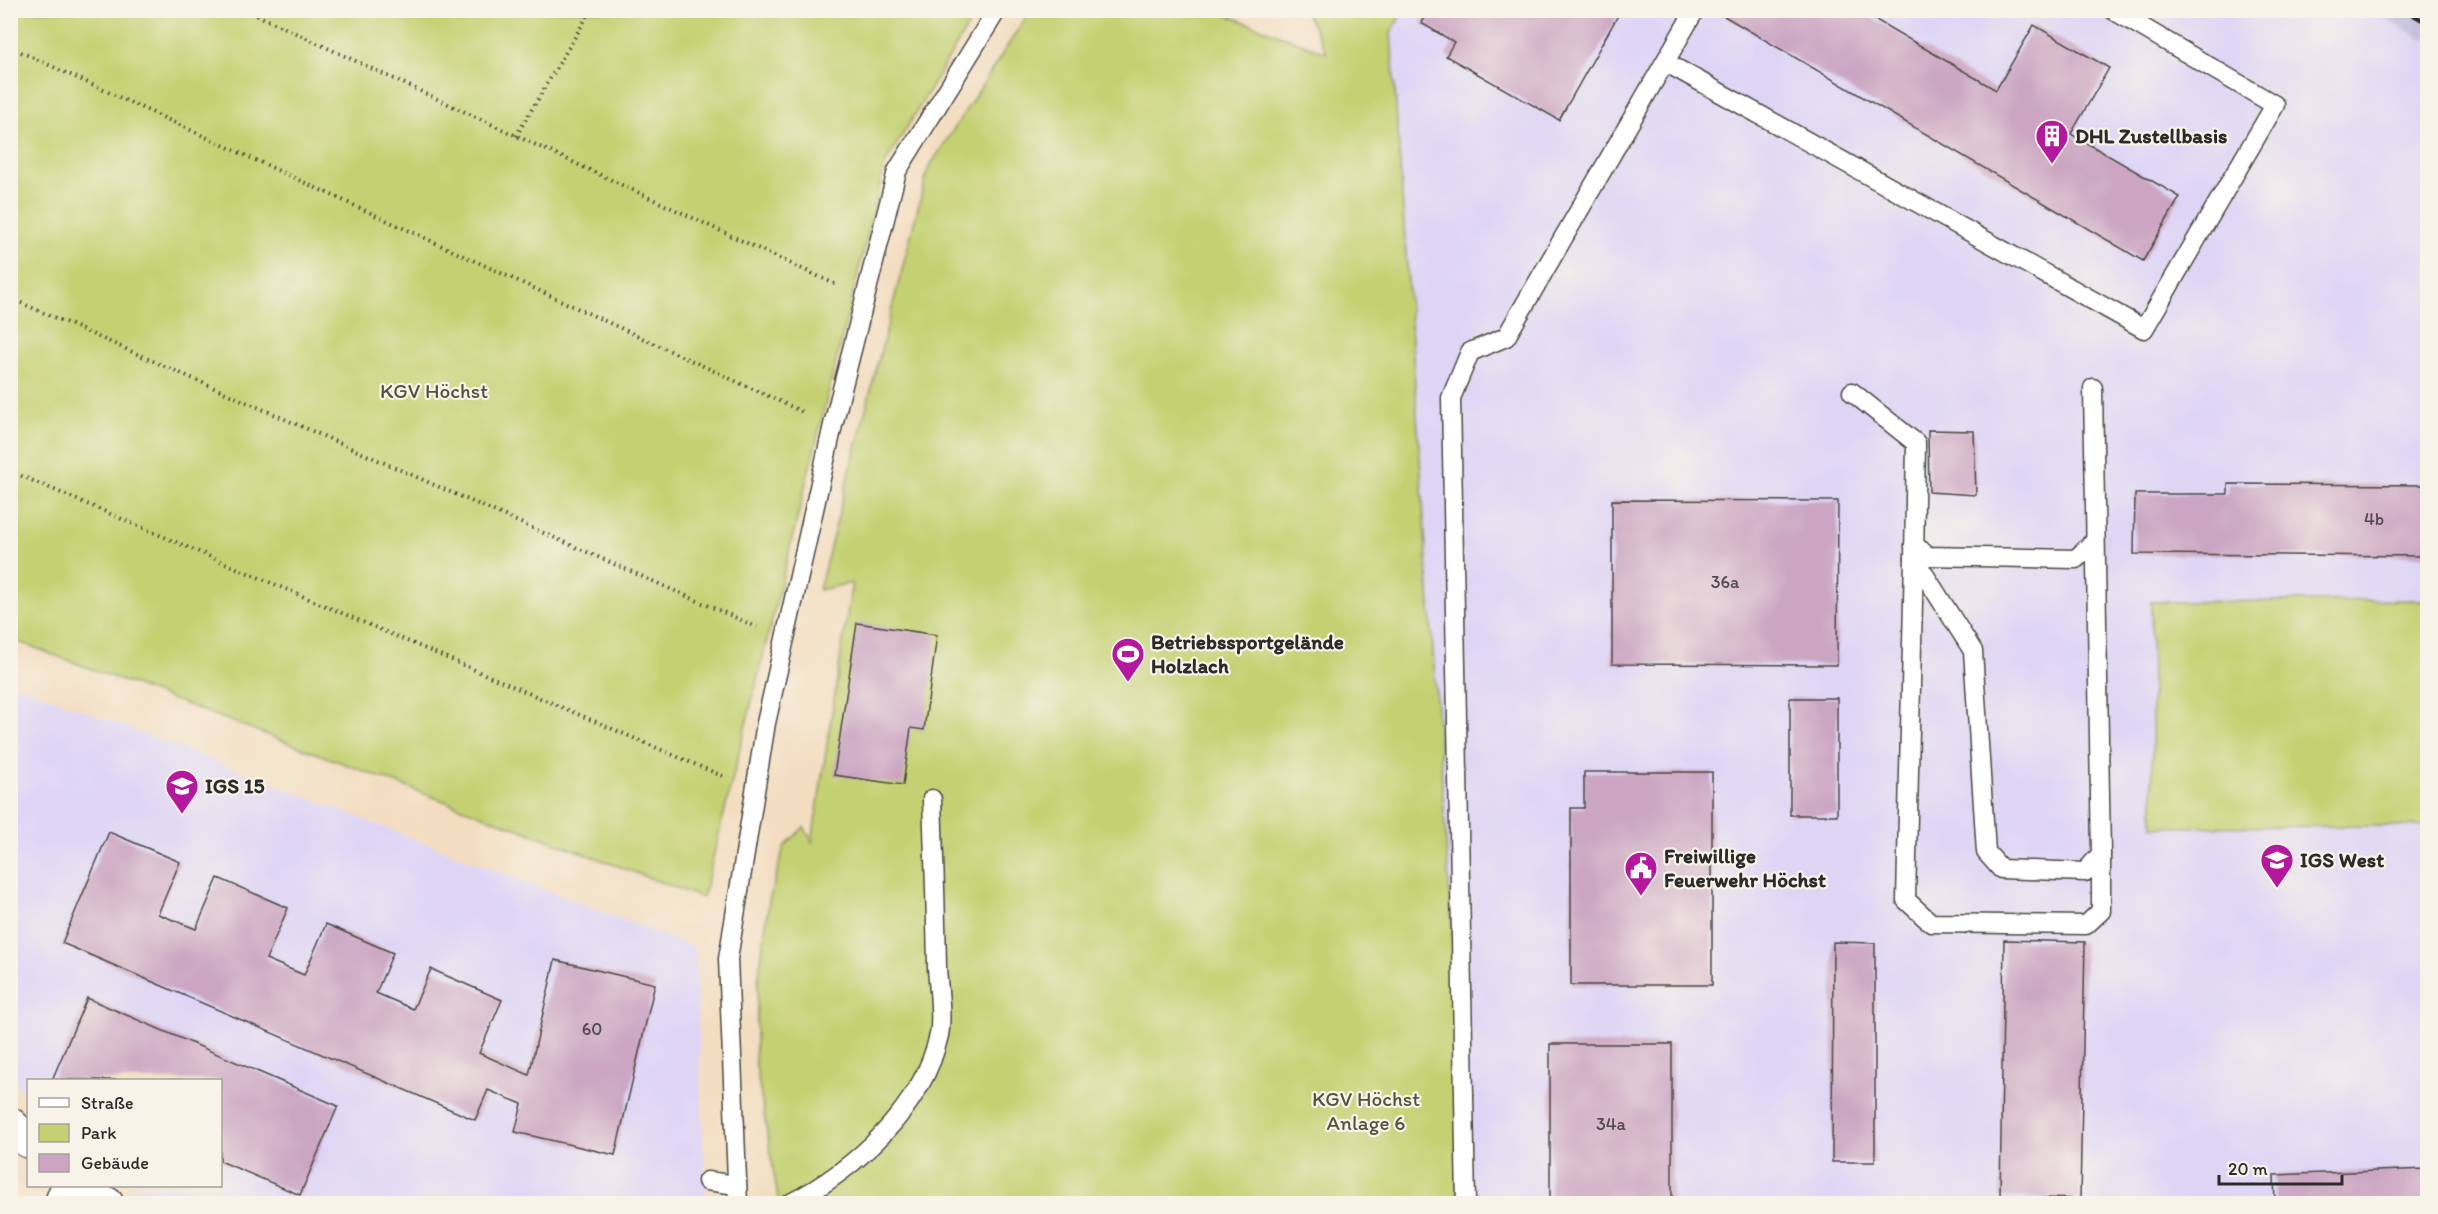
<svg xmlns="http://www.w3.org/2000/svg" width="2438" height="1214" viewBox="0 0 2438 1214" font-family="Itim,sans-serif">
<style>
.built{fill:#ded5f5}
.industrial{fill:#c3c1db}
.green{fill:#c4d172;stroke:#787e4e;stroke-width:1.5}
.building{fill:#cba5c2}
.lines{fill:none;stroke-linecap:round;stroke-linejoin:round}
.lane-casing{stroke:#494641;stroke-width:21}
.street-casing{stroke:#494641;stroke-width:36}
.path{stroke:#494641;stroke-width:4;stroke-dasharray:1.5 4.5;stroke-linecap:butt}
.lane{stroke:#fff;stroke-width:18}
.street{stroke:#fff;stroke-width:33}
.rail{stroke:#2b2b2b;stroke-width:4.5}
.labels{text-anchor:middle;stroke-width:4.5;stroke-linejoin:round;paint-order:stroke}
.number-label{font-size:18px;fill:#534a51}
.poi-label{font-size:21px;font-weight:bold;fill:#2b2b2b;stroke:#f7f3e8;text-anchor:start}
.park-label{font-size:21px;fill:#51543d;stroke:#f7f3e8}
</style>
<rect width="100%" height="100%" fill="#f7f3e8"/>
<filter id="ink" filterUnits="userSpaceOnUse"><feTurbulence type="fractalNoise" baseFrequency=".0167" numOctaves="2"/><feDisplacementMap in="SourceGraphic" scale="12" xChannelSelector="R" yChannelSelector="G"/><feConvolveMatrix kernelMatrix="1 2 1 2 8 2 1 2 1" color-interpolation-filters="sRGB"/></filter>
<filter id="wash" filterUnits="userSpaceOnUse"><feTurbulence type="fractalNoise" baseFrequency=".008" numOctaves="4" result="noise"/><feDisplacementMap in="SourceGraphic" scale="24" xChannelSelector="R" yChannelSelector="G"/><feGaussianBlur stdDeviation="1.35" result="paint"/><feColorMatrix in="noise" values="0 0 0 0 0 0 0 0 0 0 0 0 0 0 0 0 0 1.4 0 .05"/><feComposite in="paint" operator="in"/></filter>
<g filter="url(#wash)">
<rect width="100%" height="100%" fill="#f3ddc0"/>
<g class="built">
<polygon points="1403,10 2372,10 2427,42 2427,1203 1457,1203 1458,1018 1391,33"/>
<polygon points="10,682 695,948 706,1203 160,1204 130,1186 220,1186 220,1080 28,1080 28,1098 11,1078"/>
</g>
<polygon class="industrial" points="2372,11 2427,11 2427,42"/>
<g class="green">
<polygon points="10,11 977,11 885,164 703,898 11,639"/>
<polygon points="1030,11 1216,11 1327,53 1305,11 1403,11 1391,33 1458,1018 1457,1203 779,1204 755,1060 758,982 769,901 784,847 804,827 812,842 852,583 819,590 928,169"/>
<polygon points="2427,600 2427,826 2153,827 2151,602"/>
</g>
<g id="blocks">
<g class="building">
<polygon points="1428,10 1621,10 1559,120 1446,56 1454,42 1421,23"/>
<polygon points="1721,10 1859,10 1996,90 2034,25 2109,68 2071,134 2180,197 2143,261 1719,13"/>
<polygon points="1928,430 1974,431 1976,495 1929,492"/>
<polygon points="2228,484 2428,485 2428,556 2134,554 2135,494 2228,494"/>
<polygon points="1612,500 1838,501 1837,665 1612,664"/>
<polygon points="857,623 937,635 924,730 911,728 903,785 834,775"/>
<rect x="1790" y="698" width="47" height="117"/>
<polygon points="1584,772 1712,772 1712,985 1571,985 1571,808 1584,808"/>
<polygon points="109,832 180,862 158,914 196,929 218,878 288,908 266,959 304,975 326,924 393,953 376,993 413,1009 431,969 502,1000 479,1053 529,1075 555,960 655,984 615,1155 515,1132 522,1104 488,1090 475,1120 62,943"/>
<polygon points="2004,940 2085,942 2080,1199 2000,1197"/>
<polygon points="1833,942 1875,943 1875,1162 1832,1162"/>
<polygon points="87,998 338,1106 300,1195 220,1161 220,1080 52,1080"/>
<rect x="1550" y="1044" width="122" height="160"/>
<polygon points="2428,1169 2428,1204 2275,1204 2274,1175"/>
</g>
</g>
</g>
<g filter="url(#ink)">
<use href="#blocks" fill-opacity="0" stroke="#494641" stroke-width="1.5"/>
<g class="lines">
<g class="lane-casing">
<g id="lane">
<polyline points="1665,62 2144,329 2275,105 2113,10"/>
<polyline points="1852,392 1916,443 1914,558 1973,651 1986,852 2001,869 2085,872 2101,854 2093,388"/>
<polyline points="1914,545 1928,556 2076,559 2095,540"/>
<polyline points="1914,558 1906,900 1931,923 2086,925 2101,911 2101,854"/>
<polyline points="707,1181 737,1185"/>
<polyline points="53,1204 60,1186"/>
<polyline points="738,1204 728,959 766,723 833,425 897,171 997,10"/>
<path d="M 789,1204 C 853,1171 923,1109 939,1035 C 943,1015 938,988 937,967 C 936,911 934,855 932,799"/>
<polyline points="1466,1204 1451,398 1470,352 1506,337 1695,10"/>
</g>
</g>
<g class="street-casing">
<g id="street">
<polyline points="10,1124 28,1141"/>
<polyline points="76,1186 107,1204"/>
</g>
</g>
<g class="path">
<polyline points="246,10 839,286"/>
<polyline points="10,47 805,413"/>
<polyline points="516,136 591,10"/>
<polyline points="10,298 757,627"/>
<polyline points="10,471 727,778"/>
</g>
<use href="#lane" class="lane"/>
<use href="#street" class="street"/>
<polyline class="rail" points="2405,10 2428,23"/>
</g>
</g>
<defs>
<g id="building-pin" transform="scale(1.725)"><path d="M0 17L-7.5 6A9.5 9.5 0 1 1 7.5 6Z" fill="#b5179e" stroke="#f7f3e8"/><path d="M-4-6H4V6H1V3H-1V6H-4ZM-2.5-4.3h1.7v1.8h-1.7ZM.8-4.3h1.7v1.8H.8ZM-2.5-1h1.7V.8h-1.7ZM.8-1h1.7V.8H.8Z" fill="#fff"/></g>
<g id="stadium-pin" transform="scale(1.725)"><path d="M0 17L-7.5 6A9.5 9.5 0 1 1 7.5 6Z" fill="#b5179e" stroke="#f7f3e8"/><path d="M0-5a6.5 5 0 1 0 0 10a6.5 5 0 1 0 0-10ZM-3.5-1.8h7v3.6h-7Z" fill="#fff"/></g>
<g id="school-pin" transform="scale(1.725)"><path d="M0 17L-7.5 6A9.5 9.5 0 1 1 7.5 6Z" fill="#b5179e" stroke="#f7f3e8"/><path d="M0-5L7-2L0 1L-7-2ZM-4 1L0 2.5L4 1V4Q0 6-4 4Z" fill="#fff"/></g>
<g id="civic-pin" transform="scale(1.725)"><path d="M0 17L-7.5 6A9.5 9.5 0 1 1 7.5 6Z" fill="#b5179e" stroke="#f7f3e8"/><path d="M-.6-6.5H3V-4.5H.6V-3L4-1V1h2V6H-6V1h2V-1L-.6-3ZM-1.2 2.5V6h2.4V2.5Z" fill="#fff"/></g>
</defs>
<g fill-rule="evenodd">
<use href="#building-pin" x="2052" y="136"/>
<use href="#stadium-pin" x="1128" y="654"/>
<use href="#school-pin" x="182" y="786"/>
<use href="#school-pin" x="2277" y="860"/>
<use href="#civic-pin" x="1641" y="868"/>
</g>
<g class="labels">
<g class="number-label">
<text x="2374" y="525">4b</text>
<text x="1725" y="588">36a</text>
<text x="592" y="1035">60</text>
<text x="1611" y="1130">34a</text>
</g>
<g class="poi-label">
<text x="2075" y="143">DHL Zustellbasis</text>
<text x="1151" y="649">Betriebssportgelände<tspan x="1151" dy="24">Holzlach</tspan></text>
<text x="205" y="793">IGS 15</text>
<text x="1664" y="863">Freiwillige<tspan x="1664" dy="24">Feuerwehr Höchst</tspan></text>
<text x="2300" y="867">IGS West</text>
</g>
<g class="park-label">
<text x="434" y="398">KGV Höchst</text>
<text x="1366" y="1106">KGV Höchst<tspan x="1366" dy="24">Anlage 6</tspan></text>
</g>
</g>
<rect width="2438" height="1214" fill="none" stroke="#f7f3e8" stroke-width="36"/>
<rect x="27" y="1079" width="195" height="108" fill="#f7f3e8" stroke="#a5a39c" stroke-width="1.5"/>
<rect x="39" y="1098" width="30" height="9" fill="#ffffff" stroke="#a5a39c" stroke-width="1.5"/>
<text x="81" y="1109" font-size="18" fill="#2b2b2b">Straße</text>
<rect x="39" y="1124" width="30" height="18" fill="#c4d172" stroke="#a5a39c" stroke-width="1.5"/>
<text x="81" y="1139" font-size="18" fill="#2b2b2b">Park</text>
<rect x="39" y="1154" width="30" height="18" fill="#cba5c2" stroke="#a5a39c" stroke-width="1.5"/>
<text x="81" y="1169" font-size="18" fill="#2b2b2b">Gebäude</text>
<path d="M2219 1175v9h123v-9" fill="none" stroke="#2b2b2b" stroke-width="3"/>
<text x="2228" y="1175" font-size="18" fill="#2b2b2b" stroke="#f7f3e8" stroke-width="4.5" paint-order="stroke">20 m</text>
</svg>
